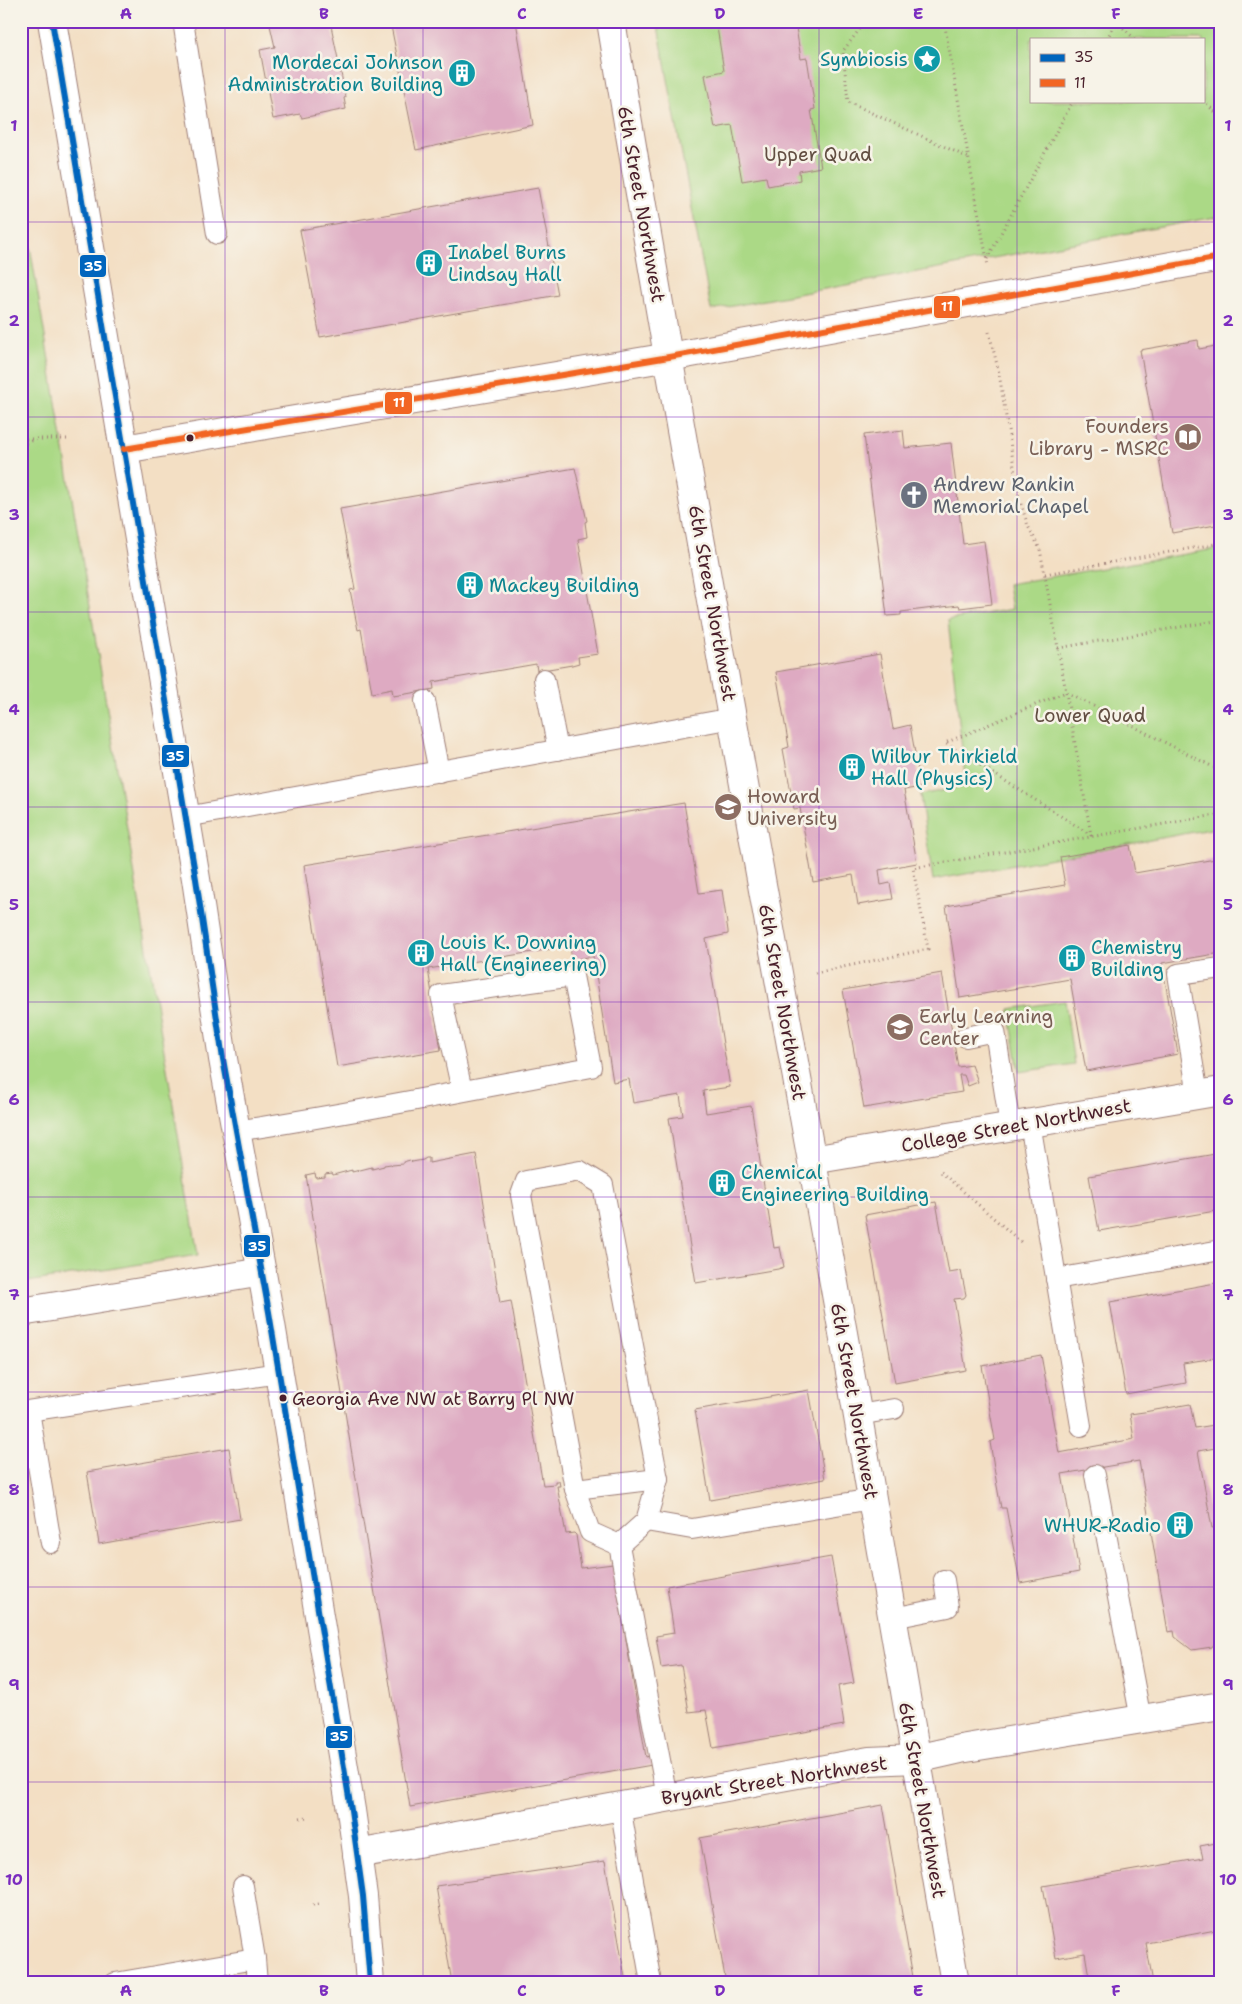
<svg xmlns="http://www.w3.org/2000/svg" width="1242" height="2004" viewBox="0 0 1242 2004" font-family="'Shantell Sans',sans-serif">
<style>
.green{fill:#abd986;stroke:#7a7c58;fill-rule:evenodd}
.building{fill:#deaac2}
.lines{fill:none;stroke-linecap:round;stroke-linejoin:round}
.service-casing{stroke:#9e7f78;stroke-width:22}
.minor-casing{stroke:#9e7f78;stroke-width:30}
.trunk-casing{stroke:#9e7f78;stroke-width:30}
.path{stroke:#9e7f78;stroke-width:3;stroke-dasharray:1 4;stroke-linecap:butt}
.service{stroke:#fff;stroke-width:20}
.minor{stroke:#fff;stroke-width:28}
.trunk{stroke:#fff;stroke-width:28}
.bus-1-casing{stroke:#f7f3e8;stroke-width:10}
.bus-2-casing{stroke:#f7f3e8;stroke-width:10}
.bus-1{stroke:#0065bd;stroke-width:6}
.bus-2{stroke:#f26522;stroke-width:6}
.grid{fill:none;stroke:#7b2cbf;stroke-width:1;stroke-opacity:0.55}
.bus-dot{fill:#4a1f2b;stroke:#f7f3e8;stroke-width:2}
.labels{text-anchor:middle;stroke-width:5;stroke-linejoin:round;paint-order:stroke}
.bus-label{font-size:18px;fill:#4a1f2b;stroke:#f7f3e8;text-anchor:start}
.culture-label{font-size:19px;fill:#0d838f;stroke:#f7f3e8;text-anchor:start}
.park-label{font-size:19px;fill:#624e42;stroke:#f7f3e8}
.street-label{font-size:19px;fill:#4a1f2b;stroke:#f7f3e8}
.education-label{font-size:19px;fill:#785e54;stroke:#f7f3e8;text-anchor:start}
.worship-label{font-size:19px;fill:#5b616d;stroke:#f7f3e8;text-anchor:start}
.line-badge{stroke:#f7f3e8;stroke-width:2}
.badge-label{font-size:14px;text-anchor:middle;font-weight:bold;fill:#fff}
.neatline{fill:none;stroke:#7b2cbf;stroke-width:2}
.grid-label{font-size:16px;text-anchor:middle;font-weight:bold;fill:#7b2cbf}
</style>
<rect width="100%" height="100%" fill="#f7f3e8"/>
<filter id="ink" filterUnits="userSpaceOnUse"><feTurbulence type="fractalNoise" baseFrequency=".02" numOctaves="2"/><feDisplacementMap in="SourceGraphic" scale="10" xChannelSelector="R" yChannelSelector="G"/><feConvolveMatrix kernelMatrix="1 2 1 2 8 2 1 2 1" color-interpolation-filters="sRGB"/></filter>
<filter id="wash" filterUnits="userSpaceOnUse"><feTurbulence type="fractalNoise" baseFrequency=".0096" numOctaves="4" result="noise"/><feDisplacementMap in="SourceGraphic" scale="20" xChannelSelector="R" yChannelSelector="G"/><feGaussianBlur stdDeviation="1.12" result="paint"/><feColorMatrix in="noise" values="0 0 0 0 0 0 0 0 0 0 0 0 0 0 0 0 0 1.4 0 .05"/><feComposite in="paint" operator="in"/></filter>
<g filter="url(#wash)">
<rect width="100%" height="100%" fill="#f3dfc4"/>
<g class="green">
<path d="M 657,21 L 1221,21 L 1221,216 L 711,310 ZM 1031,39 L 1203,39 L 1203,101 L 1031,101 Z"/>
<polygon points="21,192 198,1255 21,1283"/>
<polygon points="1221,548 1221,827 933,880 920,795 966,786 948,620 1012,609 1008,584"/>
<polygon points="1065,1001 1074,1064 1019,1072 1009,1009"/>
</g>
<g id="blocks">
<g class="building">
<polygon points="269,21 330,21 346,97 344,98 346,109 302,118 300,114 273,119 260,50 275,47"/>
<polygon points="390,21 516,21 533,125 416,150"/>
<polygon points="716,21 795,21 801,59 807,58 814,102 815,109 811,110 821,167 799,171 800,180 768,186 766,177 742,181 732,125 715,128 705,75 724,71"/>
<polygon points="538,188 558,295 320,337 300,230"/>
<polygon points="1198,340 1199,349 1221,345 1221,524 1172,533 1140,350"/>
<polygon points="903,430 905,448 951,443 963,544 984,541 992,604 960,608 959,605 901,612 901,615 887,616 864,435"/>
<polygon points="575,468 587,521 585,522 587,537 578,539 598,654 578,657 579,663 572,665 537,671 536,664 433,682 434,689 406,694 393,696 392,689 372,693 361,629 358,630 350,590 355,589 340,509"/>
<polygon points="880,654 893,729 910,725 921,787 904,790 917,863 879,870 881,885 890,883 893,899 858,905 853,875 813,882 800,808 794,809 783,749 789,747 776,672"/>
<polygon points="684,803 699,893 722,890 728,931 728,934 706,939 730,1087 703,1091 706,1113 751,1106 774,1248 780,1247 784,1267 778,1269 696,1283 669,1118 683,1116 680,1095 633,1103 629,1079 613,1082 593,956 572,960 570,946 428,969 441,1050 337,1067 304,865"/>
<polygon points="1130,845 1135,873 1221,858 1221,953 1162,963 1178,1054 1086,1071 1070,979 960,998 946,906 1065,885 1060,857"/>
<polygon points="942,973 958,1067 972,1065 978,1082 968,1086 964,1075 959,1075 962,1092 864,1108 843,990"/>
<polygon points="1221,1153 1221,1210 1099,1231 1089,1176"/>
<polygon points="476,1154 500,1303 511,1301 543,1485 555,1484 555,1481 559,1481 560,1486 557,1486 566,1534 574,1533 576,1535 581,1568 613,1564 646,1757 650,1756 652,1765 410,1807 306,1175 315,1173 316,1178 325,1177 325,1174 332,1173 333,1175 352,1170 352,1172 372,1167 372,1169 384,1166 384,1165 391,1164 392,1165 403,1164 403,1162 410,1160 412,1162 423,1160 426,1158 429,1158 429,1163"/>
<polygon points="936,1202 949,1273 961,1271 966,1295 964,1298 954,1299 966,1370 895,1383 865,1215"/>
<polygon points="1221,1282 1221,1357 1183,1363 1186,1383 1126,1394 1110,1302"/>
<polygon points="1041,1355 1059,1453 1134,1439 1130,1414 1144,1412 1190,1404 1195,1428 1221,1424 1221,1447 1198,1451 1212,1528 1221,1526 1221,1633 1212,1647 1192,1650 1175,1637 1174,1631 1168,1632 1139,1461 1062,1474 1079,1572 1020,1583 1006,1508 1001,1508 997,1486 990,1442 995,1440 982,1366"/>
<polygon points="809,1390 825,1479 710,1500 695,1410"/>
<polygon points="229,1448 240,1519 99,1544 87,1472"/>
<polygon points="831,1557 854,1683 838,1686 844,1725 713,1748 706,1710 689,1712 681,1665 661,1668 656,1636 674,1633 667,1586"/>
<polygon points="883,1805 914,1983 726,1983 700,1838"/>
<polygon points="1221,1842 1221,1929 1146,1943 1153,1983 1090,1983 1085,1953 1056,1958 1043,1886 1203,1858 1200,1846"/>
<polygon points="605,1861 626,1983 452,1983 436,1886"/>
</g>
</g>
</g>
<g filter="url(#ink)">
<use href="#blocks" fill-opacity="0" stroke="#9e7f78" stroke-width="1"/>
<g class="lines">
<g class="service-casing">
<g id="service">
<polyline points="183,21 217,234"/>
<polyline points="544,679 558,750"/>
<polyline points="425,701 439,772"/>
<polyline points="186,817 733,718"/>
<polyline points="966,1037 995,1031 1010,1126"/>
<polyline points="1198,1095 1178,974 1221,968"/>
<polyline points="1030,1123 1081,1426"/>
<path d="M 236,1131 C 355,1113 473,1089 591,1067 L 573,976 L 441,995 L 462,1091"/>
<polyline points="1056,1279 1221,1250"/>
<polyline points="29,1411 51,1543"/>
<polyline points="21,1412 279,1373"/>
<polyline points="858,1415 894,1409"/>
<polyline points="1095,1475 1141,1720"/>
<polyline points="575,1489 658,1479"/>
<polyline points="646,1521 692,1529 872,1499"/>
<polyline points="619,1545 646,1521 658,1479 603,1185 580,1171 526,1181 521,1195 575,1489 590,1532 619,1545 667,1797"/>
<polyline points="893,1618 948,1607 944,1580"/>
<polyline points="620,1806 651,1983"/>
<polyline points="243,1886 255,1959"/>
<polyline points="115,1983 255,1959 257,1983"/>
</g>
</g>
<g class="minor-casing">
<g id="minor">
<path d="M 611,21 C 688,485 774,948 857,1411 C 891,1601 922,1792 955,1983"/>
<polyline points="124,449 669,357 1221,257"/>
<polyline points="812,1160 1221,1091"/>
<polyline points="21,1312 262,1272"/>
<polyline points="357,1854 869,1761 916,1759 960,1749 1221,1706"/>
</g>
</g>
<g class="trunk-casing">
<polyline id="trunk" points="52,21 196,879 223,1059 269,1312 351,1810 363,1896 370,1983"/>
</g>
<g class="path">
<polyline points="866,21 843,51 848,102 969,158"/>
<polyline points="944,21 988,266"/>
<polyline points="1116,21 1135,39"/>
<polyline points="1107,39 1116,21"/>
<polyline points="1203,101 1221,117"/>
<polyline points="987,259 1073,101"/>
<polyline points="989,332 999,373 1019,498 1028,526 1040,549 1066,692 1221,771"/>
<polyline points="21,439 68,439"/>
<polyline points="21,445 33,440"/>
<polyline points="1045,574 1221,543"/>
<polyline points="1058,648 1221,620"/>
<polygon points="1066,692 1091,835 945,743"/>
<polyline points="815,973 928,949 913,868 1221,814"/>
<polyline points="941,1172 1021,1242"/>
<polyline points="300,1818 307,1817"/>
<polyline points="313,1905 319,1904"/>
</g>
<use href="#service" class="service"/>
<use href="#minor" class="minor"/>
<use href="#trunk" class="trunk"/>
<g class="bus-1-casing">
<polyline id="bus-1" points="52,21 196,879 223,1059 269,1312 351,1810 363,1896 370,1983"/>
</g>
<g class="bus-2-casing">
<polyline id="bus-2" points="124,449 669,357 1221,257"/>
</g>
<use href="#bus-1" class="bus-1"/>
<use href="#bus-2" class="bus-2"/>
</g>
</g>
<path class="grid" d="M 225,21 L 225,1983M 423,21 L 423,1983M 621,21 L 621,1983M 819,21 L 819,1983M 1017,21 L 1017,1983M 21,222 L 1221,222M 21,417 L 1221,417M 21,612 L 1221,612M 21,807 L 1221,807M 21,1002 L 1221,1002M 21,1197 L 1221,1197M 21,1392 L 1221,1392M 21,1587 L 1221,1587M 21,1782 L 1221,1782"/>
<defs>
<g id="sight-disc" transform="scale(1.4375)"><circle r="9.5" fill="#0f9aa8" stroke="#f7f3e8"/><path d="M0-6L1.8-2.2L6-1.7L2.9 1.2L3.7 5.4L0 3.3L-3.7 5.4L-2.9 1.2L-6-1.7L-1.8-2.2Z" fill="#fff"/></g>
<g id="building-disc" transform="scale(1.4375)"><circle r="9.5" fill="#0f9aa8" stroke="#f7f3e8"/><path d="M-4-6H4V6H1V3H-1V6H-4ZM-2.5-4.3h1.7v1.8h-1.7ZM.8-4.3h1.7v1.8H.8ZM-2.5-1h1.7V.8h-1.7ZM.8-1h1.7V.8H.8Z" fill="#fff"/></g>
<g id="library-disc" transform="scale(1.4375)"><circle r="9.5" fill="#8d6e63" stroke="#f7f3e8"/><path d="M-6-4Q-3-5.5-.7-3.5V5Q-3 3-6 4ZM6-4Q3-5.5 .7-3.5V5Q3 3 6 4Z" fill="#fff"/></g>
<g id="church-disc" transform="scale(1.4375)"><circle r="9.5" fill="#6b7280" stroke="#f7f3e8"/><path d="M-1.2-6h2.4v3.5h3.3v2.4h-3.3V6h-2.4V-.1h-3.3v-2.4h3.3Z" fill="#fff"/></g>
<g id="university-disc" transform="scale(1.4375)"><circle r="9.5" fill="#8d6e63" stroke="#f7f3e8"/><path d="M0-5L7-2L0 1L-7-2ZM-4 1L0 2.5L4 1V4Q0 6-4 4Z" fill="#fff"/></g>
<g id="school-disc" transform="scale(1.4375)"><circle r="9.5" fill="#8d6e63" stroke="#f7f3e8"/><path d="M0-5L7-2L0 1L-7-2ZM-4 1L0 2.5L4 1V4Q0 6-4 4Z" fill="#fff"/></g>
</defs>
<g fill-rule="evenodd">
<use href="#sight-disc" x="927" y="59"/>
<use href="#building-disc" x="462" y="73"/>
<use href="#building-disc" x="429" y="263"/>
<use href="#library-disc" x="1188" y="437"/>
<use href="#church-disc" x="914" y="495"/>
<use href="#building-disc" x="470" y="585"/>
<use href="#building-disc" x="852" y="767"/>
<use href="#university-disc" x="728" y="807"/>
<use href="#building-disc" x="421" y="953"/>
<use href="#building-disc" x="1072" y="958"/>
<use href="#school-disc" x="900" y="1027"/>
<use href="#building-disc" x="722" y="1183"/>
<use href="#building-disc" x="1180" y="1525"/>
</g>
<g class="bus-dot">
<circle cx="190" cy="438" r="4.5"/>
<circle cx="283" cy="1398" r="4.5"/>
</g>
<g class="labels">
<g class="bus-label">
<text x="292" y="1405">Georgia Ave NW at Barry Pl NW</text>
</g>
<g class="culture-label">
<text x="908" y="66" text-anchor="end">Symbiosis</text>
<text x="443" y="69" text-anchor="end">Mordecai Johnson<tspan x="443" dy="22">Administration Building</tspan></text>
<text x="448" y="259">Inabel Burns<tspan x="448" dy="22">Lindsay Hall</tspan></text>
<text x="489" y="592">Mackey Building</text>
<text x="871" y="763">Wilbur Thirkield<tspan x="871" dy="22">Hall (Physics)</tspan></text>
<text x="440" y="949">Louis K. Downing<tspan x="440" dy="22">Hall (Engineering)</tspan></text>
<text x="1091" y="954">Chemistry<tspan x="1091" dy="22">Building</tspan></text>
<text x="741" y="1179">Chemical<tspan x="741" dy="22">Engineering Building</tspan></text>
<text x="1161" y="1532" text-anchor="end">WHUR-Radio</text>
</g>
<g class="park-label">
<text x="818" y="161">Upper Quad</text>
<text x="1090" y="722">Lower Quad</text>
</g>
<g class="street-label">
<text transform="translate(642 204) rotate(80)" y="7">6th Street Northwest</text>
<text transform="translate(713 603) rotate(80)" y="7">6th Street Northwest</text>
<text transform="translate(783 1002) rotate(80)" y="7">6th Street Northwest</text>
<text transform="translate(1016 1125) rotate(-10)" y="7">College Street Northwest</text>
<text transform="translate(855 1401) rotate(80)" y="7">6th Street Northwest</text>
<text transform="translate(774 1780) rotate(-9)" y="7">Bryant Street Northwest</text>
<text transform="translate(923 1800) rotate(80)" y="7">6th Street Northwest</text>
</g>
<g class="education-label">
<text x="1169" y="433" text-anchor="end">Founders<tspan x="1169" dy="22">Library - MSRC</tspan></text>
<text x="747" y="803">Howard<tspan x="747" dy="22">University</tspan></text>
<text x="919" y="1023">Early Learning<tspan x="919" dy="22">Center</tspan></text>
</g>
<g class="worship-label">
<text x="933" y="491">Andrew Rankin<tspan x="933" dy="22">Memorial Chapel</tspan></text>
</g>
</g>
<g class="line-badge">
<rect x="79" y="254" width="28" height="24" rx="5" fill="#0065bd"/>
<rect x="933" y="295" width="28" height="24" rx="5" fill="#f26522"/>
<rect x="384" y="391" width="29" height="24" rx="5" fill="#f26522"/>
<rect x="161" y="744" width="29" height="24" rx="5" fill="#0065bd"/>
<rect x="243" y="1234" width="28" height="24" rx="5" fill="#0065bd"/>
<rect x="325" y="1725" width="28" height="24" rx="5" fill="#0065bd"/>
</g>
<g class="badge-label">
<text x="93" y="271">35</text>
<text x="947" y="311">11</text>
<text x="399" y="407">11</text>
<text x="175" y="761">35</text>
<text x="257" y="1251">35</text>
<text x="339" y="1741">35</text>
</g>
<rect width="1242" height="2004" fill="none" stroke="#f7f3e8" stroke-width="55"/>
<rect x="1030" y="38" width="175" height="65" fill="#f7f3e8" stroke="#b29e9c"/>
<rect x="1040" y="54" width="25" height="8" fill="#0065bd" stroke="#b29e9c"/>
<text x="1074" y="62" font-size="15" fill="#4a1f2b">35</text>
<rect x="1040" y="79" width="25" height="8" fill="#f26522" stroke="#b29e9c"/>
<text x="1074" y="88" font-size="15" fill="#4a1f2b">11</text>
<rect x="28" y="28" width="1186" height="1948" class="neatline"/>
<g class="grid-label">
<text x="126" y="19">A</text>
<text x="324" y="19">B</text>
<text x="522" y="19">C</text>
<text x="720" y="19">D</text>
<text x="918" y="19">E</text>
<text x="1116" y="19">F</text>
<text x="14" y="131">1</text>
<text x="1228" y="131">1</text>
<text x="14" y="326">2</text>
<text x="1228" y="326">2</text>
<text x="14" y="520">3</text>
<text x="1228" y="520">3</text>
<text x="14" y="715">4</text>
<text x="1228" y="715">4</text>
<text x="14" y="910">5</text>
<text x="1228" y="910">5</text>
<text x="14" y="1105">6</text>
<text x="1228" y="1105">6</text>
<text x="14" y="1300">7</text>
<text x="1228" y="1300">7</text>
<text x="14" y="1495">8</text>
<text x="1228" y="1495">8</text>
<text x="14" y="1690">9</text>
<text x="1228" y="1690">9</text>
<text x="14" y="1885">10</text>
<text x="1228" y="1885">10</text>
<text x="126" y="1996">A</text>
<text x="324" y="1996">B</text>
<text x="522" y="1996">C</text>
<text x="720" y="1996">D</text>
<text x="918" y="1996">E</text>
<text x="1116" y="1996">F</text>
</g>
</svg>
